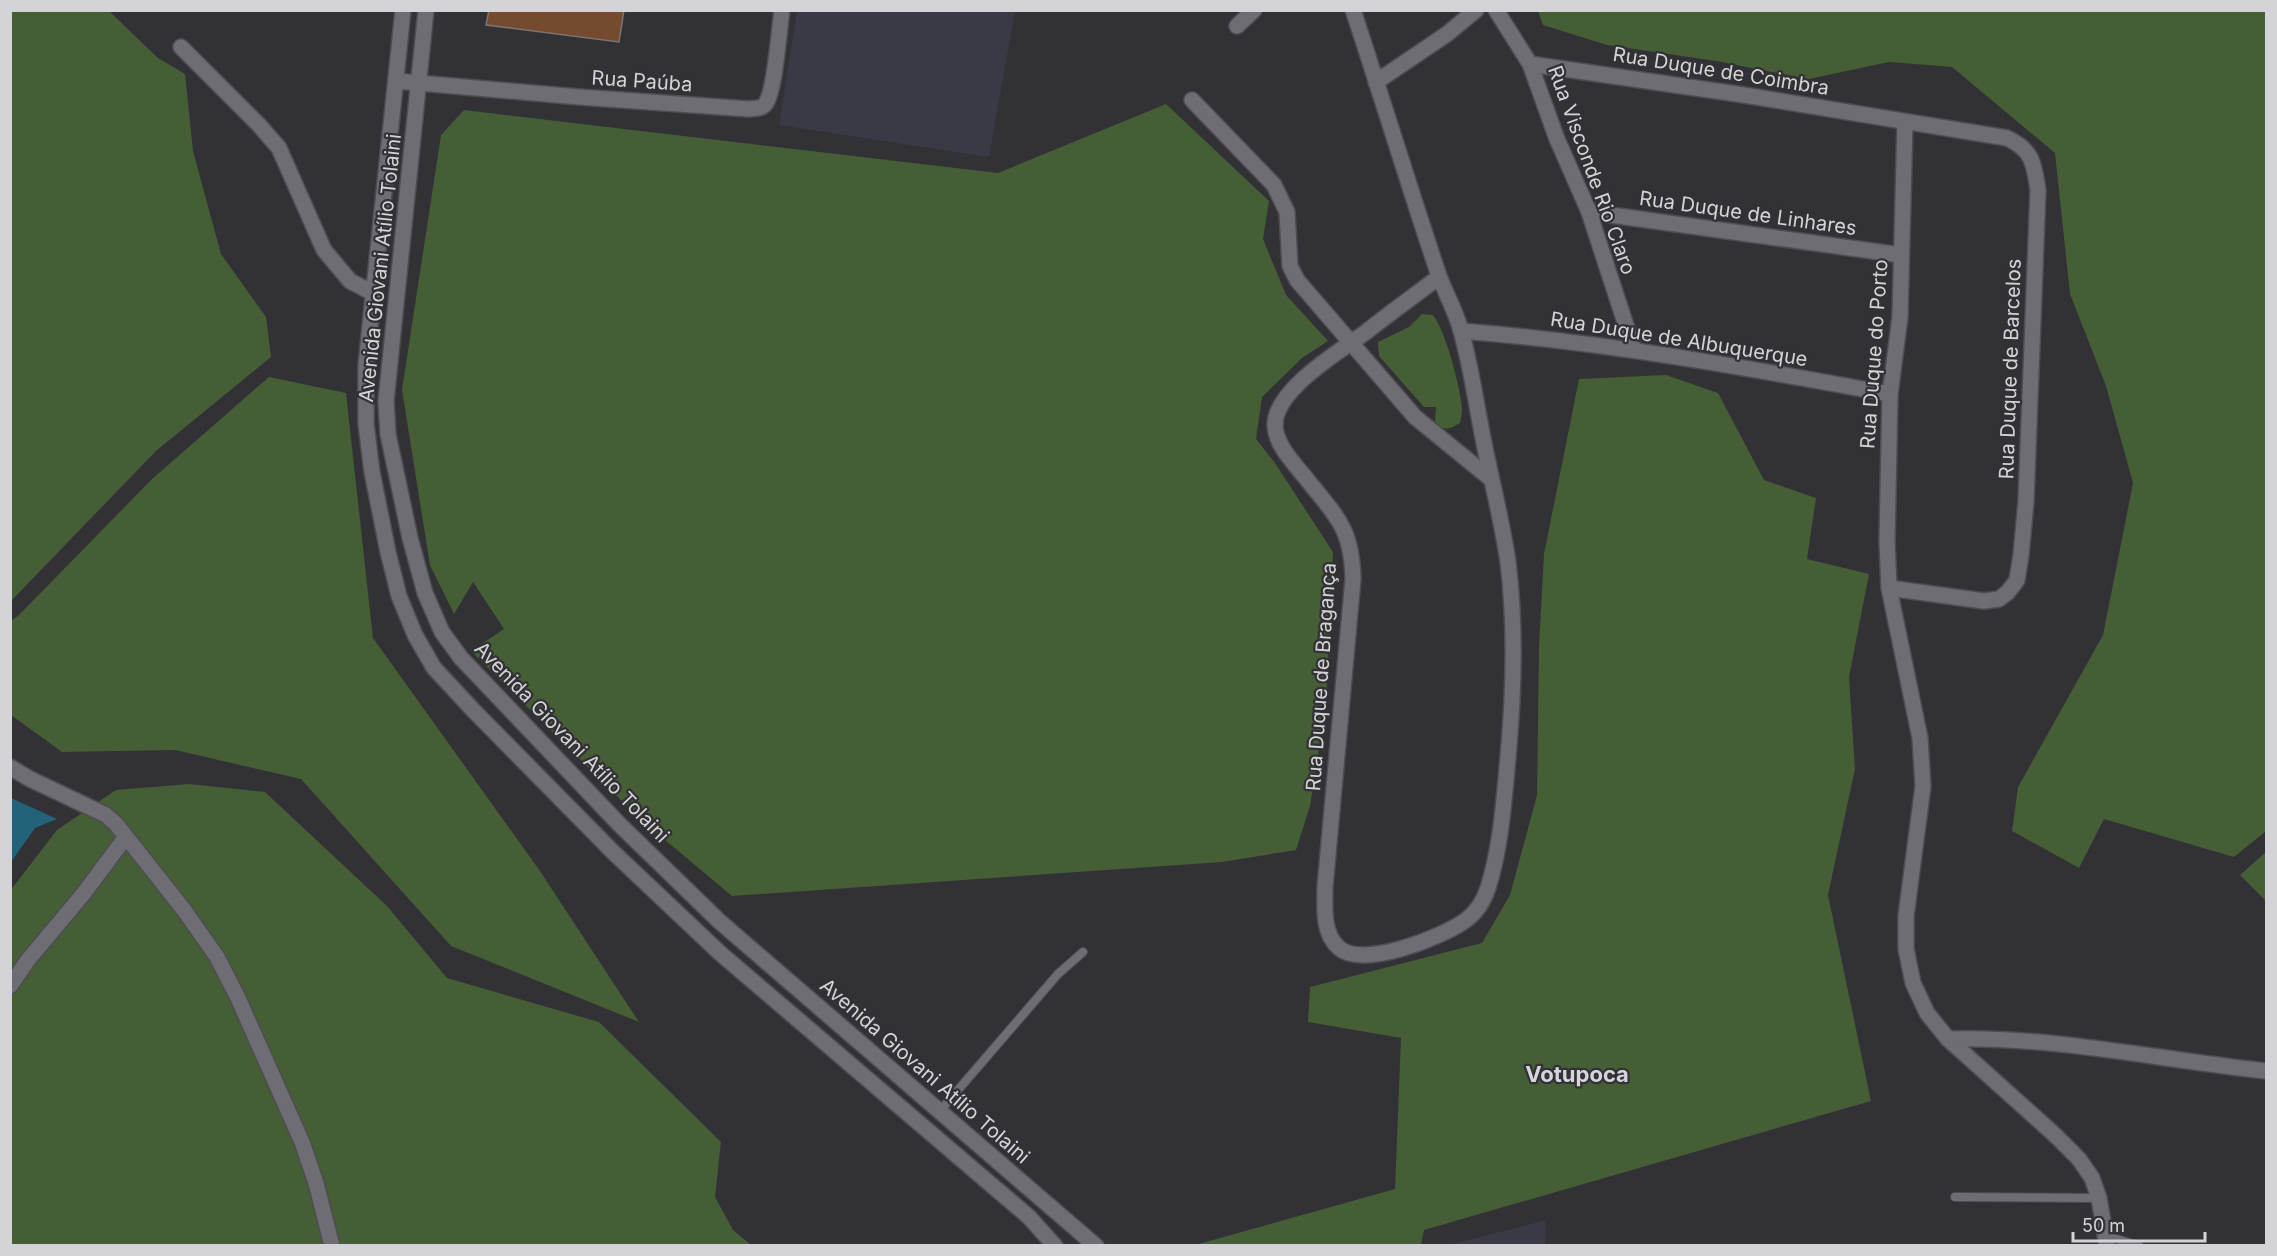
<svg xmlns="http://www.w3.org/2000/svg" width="2277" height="1256" viewBox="0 0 2277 1256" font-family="Inter,sans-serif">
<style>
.built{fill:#3a3a45}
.green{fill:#455e35}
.water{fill:#236379}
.building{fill:#764a2e;stroke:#7b7571;stroke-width:1.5}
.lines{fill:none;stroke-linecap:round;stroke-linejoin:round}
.service-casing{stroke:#4d4d52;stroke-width:10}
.minor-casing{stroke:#4d4d52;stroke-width:18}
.service{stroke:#6d6d73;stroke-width:8}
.minor{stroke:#6d6d73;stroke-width:15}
.labels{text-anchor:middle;stroke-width:4.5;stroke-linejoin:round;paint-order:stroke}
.street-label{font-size:20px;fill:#d4d4d8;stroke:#313136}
.quarter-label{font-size:22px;font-weight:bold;fill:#d5d5dc;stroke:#313136}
</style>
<rect width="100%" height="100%" fill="#313136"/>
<g class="built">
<polygon points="797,11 1015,11 989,157 779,125"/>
<polygon points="1546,1220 1545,1245 1449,1245"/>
</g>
<g class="green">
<polygon points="11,10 109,11 158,58 185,74 193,151 221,254 266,317 271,357 156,451 11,601"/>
<polygon points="1538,11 2266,11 2266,831 2234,857 2104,819 2079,868 2012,831 2018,787 2103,635 2133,483 2106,386 2070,294 2055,153 1952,67 1889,62 1809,79 1716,61 1607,45 1543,25"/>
<polygon points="1166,104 1269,201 1263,239 1286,295 1328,341 1302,358 1262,397 1256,439 1275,463 1333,552 1326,705 1310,806 1296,850 1222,862 732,896 640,819 471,651 504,629 473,582 454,614 430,565 402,390 441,135 464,110 998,173"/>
<path d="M 1422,314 L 1433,315 C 1445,329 1461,389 1462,409 C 1462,413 1461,418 1460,423 C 1452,428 1448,430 1439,427 L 1435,421 L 1436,407 L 1424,407 L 1379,356 L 1378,342 L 1409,327 Z"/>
<polygon points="1666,375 1718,393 1764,480 1816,498 1807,559 1869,574 1849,677 1855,769 1828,895 1871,1101 1424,1230 1421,1245 1195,1245 1395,1189 1401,1038 1308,1022 1310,987 1482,943 1510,895 1537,795 1539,646 1544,554 1579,379"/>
<polygon points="269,377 346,393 373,638 540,871 639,1022 451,946 301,779 175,750 62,752 11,715 11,621 19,615 152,479"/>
<polygon points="189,784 265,792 387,906 447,978 599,1022 721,1142 715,1197 733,1230 751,1245 11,1245 10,891 57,830 116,790"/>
<polygon points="2266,852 2266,901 2240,875"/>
</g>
<polygon class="water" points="11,798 57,819 35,828 11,862"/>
<polygon class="building" points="489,10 624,10 619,42 486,25"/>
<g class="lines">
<g class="service-casing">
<g id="service">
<polyline points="939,1112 1058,974 1083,952"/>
<polyline points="1955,1197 2099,1198"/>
<polyline points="2107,1236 2139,1246"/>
</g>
</g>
<g class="minor-casing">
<g id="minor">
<polyline points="403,10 366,365 366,424 372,472 388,552 399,596 415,635 434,668 474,711 614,853 721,954 1029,1217 1055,1246"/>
<polyline points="426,10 386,401 388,434 410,538 425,593 442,632 461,658 619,824 719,921 1096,1246"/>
<path d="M 1353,10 C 1382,98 1409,186 1438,273 C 1445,293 1456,311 1461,331 C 1471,366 1476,403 1483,438 C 1491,479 1502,521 1508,562 C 1516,627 1514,692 1508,757 C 1504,800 1501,847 1488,888 C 1484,900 1477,912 1466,920 C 1443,937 1361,970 1338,947 C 1322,932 1325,907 1325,887 L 1353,579 C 1352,530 1338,518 1309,482 C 1296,465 1275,446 1275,424 C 1276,389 1340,351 1366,332 C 1390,313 1415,295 1439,277"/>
<polyline points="1496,10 1530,64 1557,139 1589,212 1634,350"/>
<polyline points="1237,26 1254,10"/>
<polyline points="181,47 259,125 279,148 324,250 350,281 375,294"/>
<path d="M 1530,64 L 1744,95 L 2007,138 C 2033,150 2034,164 2038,190 L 2026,501 L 2021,555 L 2017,580 L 2008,592 L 1999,599 L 1984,601 L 1889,588"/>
<path d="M 396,81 L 579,97 L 749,109 C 755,108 763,109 766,103 C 775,90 779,30 782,10"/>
<polyline points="1376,82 1447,34 1476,10"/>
<polyline points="1192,100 1274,185 1287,212 1290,266 1297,280 1415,417 1491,479"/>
<polyline points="1905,122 1900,317 1890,394 1887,542 1889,588 1920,738 1923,786 1906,916 1906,949 1913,983 1927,1013 1948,1039 2055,1135 2079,1159 2092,1178 2099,1198 2107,1246"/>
<polyline points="1589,212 1901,255"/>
<path d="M 1461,331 C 1605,342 1748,368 1890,394"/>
<polyline points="10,767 30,779 106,815 116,824 184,910 217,957 238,998 302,1142 316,1183 332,1246"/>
<polyline points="10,986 28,960 84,893 125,838"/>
<path d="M 1948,1039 C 2055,1036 2160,1060 2266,1071"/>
</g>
</g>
<use href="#service" class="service"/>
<use href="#minor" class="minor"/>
</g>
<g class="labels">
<g class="street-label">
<text transform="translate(1721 71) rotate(9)" y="7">Rua Duque de Coimbra</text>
<text transform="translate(642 81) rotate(4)" y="7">Rua Paúba</text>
<text transform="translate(1592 170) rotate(70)" y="7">Rua Visconde Rio Claro</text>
<text transform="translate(1748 213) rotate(8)" y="7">Rua Duque de Linhares</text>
<text transform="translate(380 268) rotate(-84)" y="7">Avenida Giovani Atílio Tolaini</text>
<text transform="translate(1679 339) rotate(9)" y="7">Rua Duque de Albuquerque</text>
<text transform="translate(1874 354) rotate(-86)" y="7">Rua Duque do Porto</text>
<text transform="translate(2010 369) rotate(-88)" y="7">Rua Duque de Barcelos</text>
<text transform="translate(1321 677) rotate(-86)" y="7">Rua Duque de Bragança</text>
<text transform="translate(572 742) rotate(46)" y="7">Avenida Giovani Atílio Tolaini</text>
<text transform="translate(925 1071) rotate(41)" y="7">Avenida Giovani Atílio Tolaini</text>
</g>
<g class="quarter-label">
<text x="1577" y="1082">Votupoca</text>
</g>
</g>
<rect width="2277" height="1256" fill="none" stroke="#d4d4d8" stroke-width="24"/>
<path d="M2073 1232v9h132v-9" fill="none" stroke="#d4d4d8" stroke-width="3"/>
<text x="2082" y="1232" font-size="18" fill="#d4d4d8" stroke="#313136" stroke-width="4.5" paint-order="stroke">50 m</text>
</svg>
